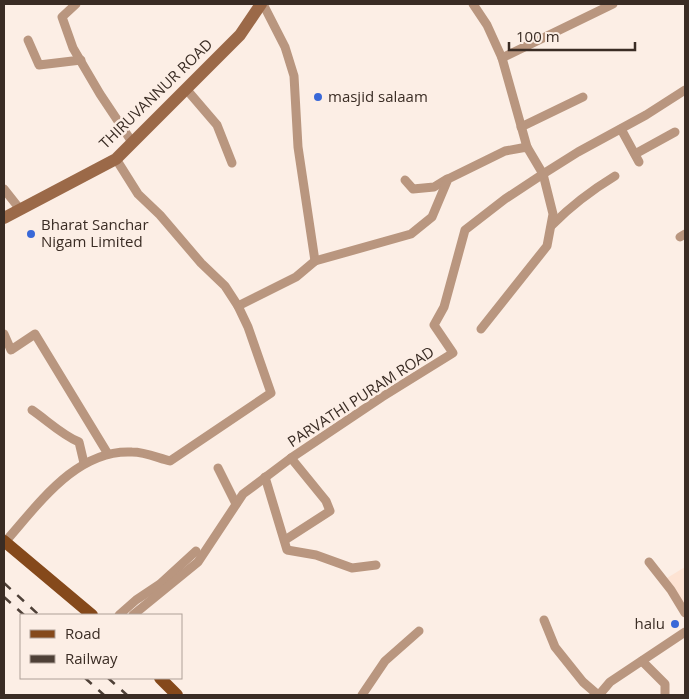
<svg xmlns="http://www.w3.org/2000/svg" width="689" height="699" viewBox="0 0 689 699" font-family="'Open Sans',sans-serif">
<style>
.built{fill:#fde3d3}
.lines{fill:none;stroke-linecap:round;stroke-linejoin:round}
.street{stroke:#b9967f;stroke-width:9}
.secondary{stroke:#9b6948;stroke-width:12}
.primary{stroke:#85491b;stroke-width:12}
.rail{stroke:#4e4037;stroke-width:2.5;stroke-dasharray:9 9;stroke-linecap:butt}
.poi-dot{fill:#3968d8;stroke:#fceee5;stroke-width:2}
.labels{text-anchor:middle;stroke-width:5;stroke-linejoin:round;paint-order:stroke}
.street-label{font-size:15px;fill:#3a2c24;stroke:#fceee5}
.poi-label{font-size:15px;fill:#3a2c24;stroke:#fceee5;text-anchor:start}
</style>
<rect width="100%" height="100%" fill="#fceee5"/>
<polygon class="built" points="685,567 685,609 667,578"/>
<g class="lines">
<g class="street">
<polyline points="76,4 62,17 73,48 100,94 132,142"/>
<polyline points="263,4 285,47 294,76 298,147 315,261"/>
<polyline points="473,4 487,25 502,58 527,147"/>
<polyline points="28,40 39,65 81,60"/>
<polyline points="502,58 613,4"/>
<polyline points="187,90 217,125 232,163"/>
<polyline points="521,127 583,97"/>
<polyline points="621,129 639,162"/>
<polyline points="635,154 675,132"/>
<polyline points="405,180 413,189 434,187 447,179"/>
<polyline points="4,189 19,208"/>
<path d="M 552,225 C 571,206 592,190 615,176"/>
<polyline points="680,237 685,234"/>
<polyline points="238,306 296,277 315,261 411,234 432,217 448,179 505,151 527,147 543,174 553,214 547,246 481,329"/>
<polyline points="4,334 11,350 35,334 108,454"/>
<path d="M 32,410 C 48,421 62,435 79,442 L 84,463"/>
<polyline points="218,468 236,504"/>
<polyline points="265,477 287,550 316,555 352,568 376,565"/>
<polyline points="285,540 330,511 326,501 291,458"/>
<path d="M 5,542 C 38,505 76,449 132,452 C 145,452 158,458 170,461 L 271,393 L 248,327 L 238,306 L 225,286 L 201,263 L 160,215 L 138,194 L 116,159"/>
<polyline points="649,562 671,590 685,613"/>
<polyline points="119,615 136,600 160,584 196,551"/>
<polyline points="133,615 198,562 243,494 291,458 382,397 453,353 434,325 444,307 465,230 505,199 543,174 578,152 646,115 685,90"/>
<polyline points="544,620 555,647 583,682 598,695"/>
<polyline points="642,661 665,684 665,695"/>
<polyline points="362,695 385,661 419,631"/>
<polyline points="599,695 610,682 685,632"/>
</g>
<polyline class="secondary" points="4,218 116,159 240,35 261,4"/>
<g class="primary">
<polyline points="4,541 92,615"/>
<polyline points="160,678 177,695"/>
</g>
<g class="rail">
<polyline points="4,583 39,615"/>
<polyline points="4,597 24,615"/>
<polyline points="85,678 104,695"/>
<polyline points="108,678 127,695"/>
</g>
</g>
<g class="poi-dot">
<circle cx="318" cy="97" r="5"/>
<circle cx="31" cy="234" r="5"/>
<circle cx="675" cy="624" r="5"/>
</g>
<g class="labels">
<g class="street-label">
<text transform="translate(156 94) rotate(-44)" y="5">THIRUVANNUR ROAD</text>
<text transform="translate(361 397) rotate(-33)" y="5">PARVATHI PURAM ROAD</text>
</g>
<g class="poi-label">
<text x="328" y="102">masjid salaam</text>
<text x="41" y="230">Bharat Sanchar<tspan x="41" dy="17">Nigam Limited</tspan></text>
<text x="665" y="629" text-anchor="end">halu</text>
</g>
</g>
<rect width="689" height="699" fill="none" stroke="#3a2c24" stroke-width="10"/>
<rect x="20" y="614" width="162" height="65" fill="#fceee5" stroke="#aea098"/>
<rect x="30" y="630" width="25" height="8" fill="#85491b" stroke="#aea098"/>
<text x="65" y="639" font-size="15" fill="#3a2c24">Road</text>
<rect x="30" y="655" width="25" height="8" fill="#4e4037" stroke="#aea098"/>
<text x="65" y="664" font-size="15" fill="#3a2c24">Railway</text>
<path d="M509 42v8h126v-8" fill="none" stroke="#3a2c24" stroke-width="2.5"/>
<text x="516" y="42" font-size="15" fill="#3a2c24" stroke="#fceee5" stroke-width="4" paint-order="stroke">100 m</text>
</svg>
